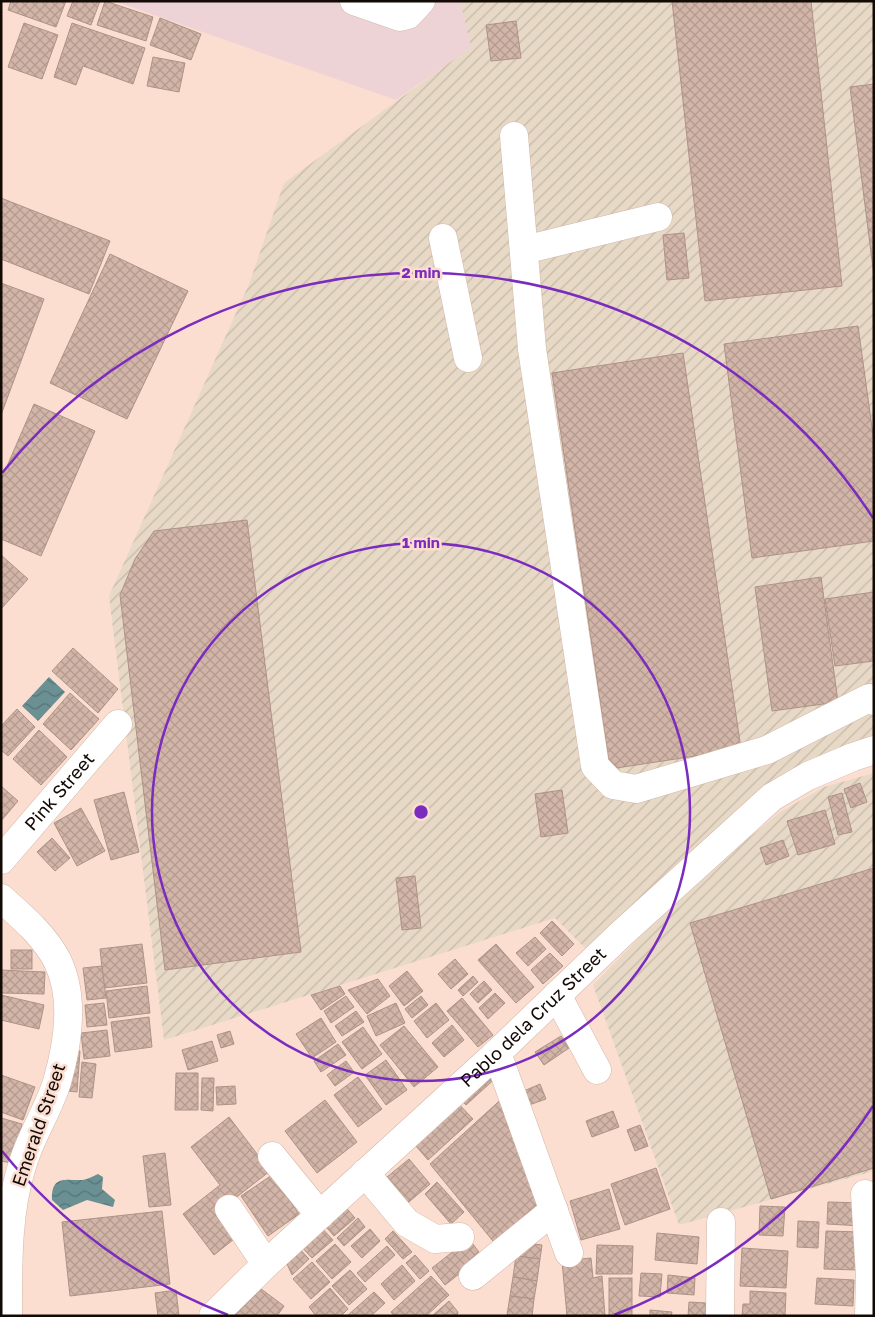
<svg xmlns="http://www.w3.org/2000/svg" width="875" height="1317" viewBox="0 0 875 1317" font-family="'Golos Text',sans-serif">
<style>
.commercial{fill:#eed3d6}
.industrial{fill:url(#industrial-furrows)}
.water{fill:url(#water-waves)}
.building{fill:url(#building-cross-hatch);stroke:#ad9286}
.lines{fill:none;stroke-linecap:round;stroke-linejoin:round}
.minor-casing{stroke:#d3b7a9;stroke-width:29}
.minor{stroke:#fff;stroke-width:28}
.ring{fill:none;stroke:#7b2cbf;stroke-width:2.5}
.labels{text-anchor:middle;stroke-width:5;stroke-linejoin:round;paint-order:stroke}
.street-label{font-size:18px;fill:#130a06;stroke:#fbded0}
.centre{fill:#7b2cbf;stroke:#fbded0;stroke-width:2.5}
.ring-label{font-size:15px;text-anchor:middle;font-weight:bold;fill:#7b2cbf;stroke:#fbded0;stroke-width:5;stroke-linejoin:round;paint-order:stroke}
</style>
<defs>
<pattern id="industrial-furrows" width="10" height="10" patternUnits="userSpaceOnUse" patternTransform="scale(1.25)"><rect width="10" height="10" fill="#e7d9c6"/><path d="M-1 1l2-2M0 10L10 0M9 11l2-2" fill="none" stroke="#c5b9a9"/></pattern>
<pattern id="water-waves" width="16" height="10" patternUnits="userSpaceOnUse" patternTransform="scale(1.25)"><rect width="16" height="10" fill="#6a9093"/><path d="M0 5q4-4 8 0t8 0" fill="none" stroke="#567476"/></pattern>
<pattern id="building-cross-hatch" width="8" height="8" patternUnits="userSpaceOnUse" patternTransform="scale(1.25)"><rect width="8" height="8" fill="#d2b5a8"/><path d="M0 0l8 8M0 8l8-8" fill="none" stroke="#b39a8f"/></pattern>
</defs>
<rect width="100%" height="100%" fill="#fbded0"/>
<polygon class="commercial" points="114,1 460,1 472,47 396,100"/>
<g class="industrial">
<polygon points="460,1 874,1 874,742 850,748 587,950 555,918 164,1040 109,596 249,284 284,183 471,47"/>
<polygon points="874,773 874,1171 679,1225 593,985 689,887 779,813 824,787"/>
</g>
<g class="water">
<polygon points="49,677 65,692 38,721 22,706"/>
<path d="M 98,1174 L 103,1177 L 102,1189 L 115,1200 L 113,1207 L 87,1200 L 63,1210 L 52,1200 C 51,1174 67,1181 83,1180 C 88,1179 93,1176 98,1174 Z"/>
</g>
<g class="building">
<polygon points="11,1 66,1 56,27 8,10"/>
<polygon points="73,1 100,1 91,25 67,16"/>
<polygon points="105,1 153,17 146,41 97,25"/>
<polygon points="672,1 811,1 842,286 705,301"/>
<polygon points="160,18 201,34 191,60 150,45"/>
<polygon points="516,21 521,58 491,61 486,25"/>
<polygon points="24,23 58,35 42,79 8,67"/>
<polygon points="72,23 145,48 133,84 83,66 76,85 54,77"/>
<polygon points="153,57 185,63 179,92 147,86"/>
<polygon points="874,84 874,276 850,87"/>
<polygon points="1,198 110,241 89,294 1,259"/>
<polygon points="684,233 689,278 667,280 663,235"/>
<polygon points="110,254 188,291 127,419 50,383"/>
<polygon points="1,283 44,299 1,415"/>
<polygon points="858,326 874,442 874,541 752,558 724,344"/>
<polygon points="683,353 741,749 610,769 552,373"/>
<polygon points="34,404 95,431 41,556 1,539 1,480"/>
<polygon points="247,520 301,952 165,970 120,595 135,559 154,531"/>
<polygon points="1,555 28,579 1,609"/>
<polygon points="821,577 838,702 772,711 755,587"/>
<polygon points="874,592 874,661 835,666 825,599"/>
<polygon points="73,648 118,689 98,713 52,671"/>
<polygon points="70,693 99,719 71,750 43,724"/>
<polygon points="17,709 35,727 8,756 1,750 1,726"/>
<polygon points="39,730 67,757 41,785 13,759"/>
<polygon points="860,783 867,802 851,808 844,789"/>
<polygon points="1,786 18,801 1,821"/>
<polygon points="562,790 568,833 541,837 535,794"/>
<polygon points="124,792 139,852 111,860 94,800"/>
<polygon points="842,793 852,832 838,835 828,797"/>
<polygon points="81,808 105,851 77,866 54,823"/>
<polygon points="825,810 835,844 798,855 787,821"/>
<polygon points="52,838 70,858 55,871 37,852"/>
<polygon points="783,840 789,856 766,865 760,848"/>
<polygon points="874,868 874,1168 771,1199 690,923"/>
<polygon points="415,876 421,928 402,930 396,878"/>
<polygon points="552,921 574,944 562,956 540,933"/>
<polygon points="535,937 546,949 528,966 516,953"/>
<polygon points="142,944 147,983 104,988 100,949"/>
<polygon points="496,944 534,987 516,1003 478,960"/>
<rect x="11" y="950" width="21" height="19"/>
<polygon points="550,953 563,966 543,984 531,970"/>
<polygon points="455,959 468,974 451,989 438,974"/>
<polygon points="102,966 106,998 87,1000 83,968"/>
<polygon points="1,970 45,972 44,994 1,993"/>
<polygon points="407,971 423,991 404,1006 389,986"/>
<polygon points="473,976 478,982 463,996 458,990"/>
<polygon points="378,979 390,996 367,1014 348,990"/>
<polygon points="484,981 492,990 478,1003 470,994"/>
<polygon points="147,986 150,1013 109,1018 106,991"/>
<polygon points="340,986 345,994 321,1010 311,995"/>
<polygon points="495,993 505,1003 488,1019 479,1008"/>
<polygon points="1,995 44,1005 39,1029 1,1020"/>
<polygon points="346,996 354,1007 331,1023 324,1011"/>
<polygon points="421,996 428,1005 412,1018 405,1009"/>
<polygon points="462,998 493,1035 478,1047 447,1011"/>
<polygon points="104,1003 107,1025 87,1027 85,1005"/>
<polygon points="396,1003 405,1023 376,1036 367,1016"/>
<polygon points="436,1003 449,1020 427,1038 414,1021"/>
<polygon points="356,1011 364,1022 342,1036 335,1026"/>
<polygon points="149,1017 152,1047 115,1052 111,1022"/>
<polygon points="321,1018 336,1042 312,1058 296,1034"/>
<polygon points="452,1025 464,1040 444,1057 432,1043"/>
<polygon points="404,1026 438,1067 414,1087 380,1045"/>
<polygon points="363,1027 382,1054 362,1069 342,1042"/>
<polygon points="107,1030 110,1056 84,1059 81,1033"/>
<polygon points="230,1031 234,1044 221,1048 217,1035"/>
<polygon points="561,1036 569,1048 544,1065 535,1052"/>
<polygon points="212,1041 218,1061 188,1070 182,1050"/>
<polygon points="338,1044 346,1055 321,1072 314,1061"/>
<polygon points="72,1050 80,1051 77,1092 68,1091"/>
<polygon points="386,1060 407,1090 386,1105 365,1075"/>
<polygon points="346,1061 354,1072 335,1086 327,1075"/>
<polygon points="82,1062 96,1064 92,1098 79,1097"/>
<polygon points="491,1067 499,1075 466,1105 458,1096"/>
<polygon points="176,1073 198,1073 198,1110 175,1110"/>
<polygon points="1,1075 35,1087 23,1120 1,1112"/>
<polygon points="358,1077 382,1109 358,1127 334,1095"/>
<polygon points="202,1078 214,1078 213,1111 201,1110"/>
<polygon points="540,1084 546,1099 529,1105 524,1091"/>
<polygon points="235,1086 236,1104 217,1105 216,1087"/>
<polygon points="507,1094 549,1203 497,1246 430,1164"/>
<polygon points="454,1099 473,1119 428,1160 410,1139"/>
<polygon points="325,1100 357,1142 317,1173 285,1131"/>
<polygon points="613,1111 619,1127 592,1137 586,1121"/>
<polygon points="229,1117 270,1171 220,1210 239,1235 214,1255 183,1214 220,1185 191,1147"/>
<polygon points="1,1118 22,1124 12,1163 1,1161"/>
<polygon points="640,1125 648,1146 635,1151 627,1130"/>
<polygon points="165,1153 171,1205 149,1207 143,1156"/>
<polygon points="409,1159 430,1184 403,1207 381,1182"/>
<polygon points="656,1168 670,1209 625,1225 611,1184"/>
<polygon points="272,1175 299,1214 268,1236 241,1196"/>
<polygon points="437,1182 464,1212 451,1224 425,1194"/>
<polygon points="609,1189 620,1229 581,1240 570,1201"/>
<polygon points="828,1202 864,1203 862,1226 827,1224"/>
<polygon points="342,1203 355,1218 334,1236 321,1221"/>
<polygon points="760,1206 785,1207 783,1236 759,1235"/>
<polygon points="162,1211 170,1284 70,1296 62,1222"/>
<polygon points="358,1218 365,1227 344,1246 337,1238"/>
<polygon points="798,1221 819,1222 818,1248 797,1247"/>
<polygon points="317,1223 333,1240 312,1258 296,1241"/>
<polygon points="370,1229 380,1241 362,1258 351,1246"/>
<polygon points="393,1231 412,1252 403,1259 385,1239"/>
<polygon points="826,1231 861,1232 858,1270 824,1269"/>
<polygon points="657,1233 699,1237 697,1264 655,1260"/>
<polygon points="469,1239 482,1256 445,1285 432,1268"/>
<polygon points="518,1242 542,1245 540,1259 516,1256"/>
<polygon points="295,1244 309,1259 292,1275 283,1255"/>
<polygon points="335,1244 351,1262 332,1279 316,1261"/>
<polygon points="597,1245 633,1246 632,1274 596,1274"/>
<polygon points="387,1246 395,1255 365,1282 357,1273"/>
<polygon points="742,1248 788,1251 786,1288 740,1286"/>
<polygon points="415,1255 429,1271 420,1279 406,1263"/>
<polygon points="516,1256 540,1259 537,1281 513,1277"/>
<polygon points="591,1258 593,1278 602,1276 605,1316 567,1316 562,1261"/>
<polygon points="312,1262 330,1282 311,1299 293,1279"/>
<polygon points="402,1265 415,1281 394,1300 381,1284"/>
<polygon points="350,1270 367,1289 349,1305 332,1286"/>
<polygon points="641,1273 662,1274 660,1297 639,1296"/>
<polygon points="668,1275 695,1278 694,1295 667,1293"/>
<polygon points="431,1276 449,1295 426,1316 394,1316 391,1312"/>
<polygon points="513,1277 537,1281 534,1299 510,1296"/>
<rect x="609" y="1278" width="23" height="38"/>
<polygon points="817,1278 854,1280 853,1306 815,1304"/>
<polygon points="253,1283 284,1306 277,1316 229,1316"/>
<polygon points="330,1288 348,1309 341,1316 316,1316 309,1307"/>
<polygon points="176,1290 179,1316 158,1316 155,1293"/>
<polygon points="750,1291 786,1293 785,1316 742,1316 743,1304 750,1304"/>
<polygon points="374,1292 385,1303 371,1316 347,1316"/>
<polygon points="510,1296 534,1299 532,1316 507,1315"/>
<polygon points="449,1301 458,1312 457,1316 432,1316"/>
<polygon points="689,1302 706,1303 705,1316 688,1316"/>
<polygon points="650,1310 672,1312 671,1316 650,1316"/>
</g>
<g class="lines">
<g class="minor-casing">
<g id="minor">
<polyline points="354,1 400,17 408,15 421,1"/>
<polyline points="514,136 532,349 595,766 613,785 636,789 767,750 869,698 874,701"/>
<polyline points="443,238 468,358"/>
<polyline points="524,250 658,217"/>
<path id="s1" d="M 1,860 L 118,724"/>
<path d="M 1,898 C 21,916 44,935 57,960 C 75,996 68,1044 57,1082 C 48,1111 30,1137 22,1166 C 7,1213 8,1266 8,1316"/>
<polyline points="557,995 597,1070"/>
<polyline points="497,1053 569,1253"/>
<polyline points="272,1156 320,1215"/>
<polyline points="365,1173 407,1223 435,1239 460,1237"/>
<polyline points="865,1194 870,1276 869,1316"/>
<polyline points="229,1209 266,1264"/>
<polyline points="473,1276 554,1210"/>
<path id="s2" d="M 213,1316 L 266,1264 L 497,1053 L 620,935 L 772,797 L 808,776 L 853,757 L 874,750"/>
<polyline points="720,1316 721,1222"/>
</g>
</g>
<use href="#minor" class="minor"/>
</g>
<g class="ring">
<circle cx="421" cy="812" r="269"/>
<path d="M873 1106A539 539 0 0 1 614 1315M228 1315A539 539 0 0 1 2 1151M2 473A539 539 0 0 1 873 518"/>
</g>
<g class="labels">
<g class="street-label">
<text dy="6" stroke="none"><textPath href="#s1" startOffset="90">Pink Street</textPath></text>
<text dy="6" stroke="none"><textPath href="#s2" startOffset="438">Pablo dela Cruz Street</textPath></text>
<text transform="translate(39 1125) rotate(-71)" y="6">Emerald Street</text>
</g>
</g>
<circle cx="421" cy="812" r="8" class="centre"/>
<g class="ring-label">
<text x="421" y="278">2 min</text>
<text x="421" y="548">1 min</text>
</g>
<rect width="875" height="1317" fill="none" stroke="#130a06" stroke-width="5"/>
</svg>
